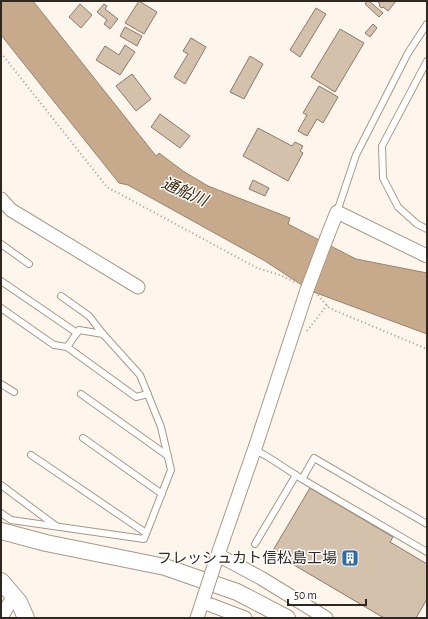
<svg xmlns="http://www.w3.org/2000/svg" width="428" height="619" viewBox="0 0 428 619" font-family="'Alegreya Sans','Noto Sans JP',sans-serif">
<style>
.water{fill:#c7aa8b;stroke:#99836b}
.building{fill:#d4c1ac;stroke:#8b7966}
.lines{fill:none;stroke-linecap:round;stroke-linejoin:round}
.service-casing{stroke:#aa9783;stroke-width:8}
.minor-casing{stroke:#aa9783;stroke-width:15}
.tertiary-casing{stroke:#aa9783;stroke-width:18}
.path{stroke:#a39b92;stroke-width:2;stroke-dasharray:1 3;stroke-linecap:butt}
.service{stroke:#fff;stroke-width:6}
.minor{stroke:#fff;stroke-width:13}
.tertiary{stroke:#fff;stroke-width:16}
.minor-bridge-casing{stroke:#aa9783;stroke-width:15;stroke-linecap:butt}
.minor-bridge{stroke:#fff;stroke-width:13}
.labels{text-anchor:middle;stroke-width:3;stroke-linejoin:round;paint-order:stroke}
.poi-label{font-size:15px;fill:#2f2820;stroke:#fff;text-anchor:end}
.water-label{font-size:16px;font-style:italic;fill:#3c270c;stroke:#fff}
</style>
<rect width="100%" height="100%" fill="#fef6ed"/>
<polygon class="water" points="1,1 33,1 156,156 159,153 183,171 208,186 290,218 288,224 356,259 427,273 427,334 311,291 265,261 128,185 119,183 1,35"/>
<g class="building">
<polygon points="139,1 157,12 144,34 125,23"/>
<polygon points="367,1 369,1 383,13 379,17 365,4"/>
<polygon points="377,1 396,1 388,11 383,7 382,8 379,6 380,4"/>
<polygon points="80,4 92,15 81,28 69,17"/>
<polygon points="104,4 107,6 105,9 118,19 110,29 104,24 107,20 97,12"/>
<polygon points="316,8 326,14 300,57 290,50"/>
<polygon points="373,24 377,28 370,37 365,33"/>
<polygon points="125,27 142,36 137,46 120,36"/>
<polygon points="340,29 364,43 335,92 311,77"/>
<polygon points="191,38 206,47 185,84 174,77 188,54 183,51"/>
<polygon points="125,45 135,52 120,75 96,60 105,46 119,55"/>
<polygon points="250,56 263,64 244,99 230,92"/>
<polygon points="132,74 151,99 136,111 116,86"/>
<polygon points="319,86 338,97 323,123 317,119 307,136 298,131 307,115 303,113"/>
<polygon points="160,114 190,136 180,148 151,127"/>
<polygon points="258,128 292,146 295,142 303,146 300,151 303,153 288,181 243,156"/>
<polygon points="253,180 269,188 265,196 249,189"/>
<polygon points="310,488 393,537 390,542 427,564 427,599 416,618 384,618 272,552"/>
</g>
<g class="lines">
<g class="service-casing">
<g id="service">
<polyline points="427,61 382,146 383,178 398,207 417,224 427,229"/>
<polyline points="337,212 356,155 408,53 427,24"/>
<polyline points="1,244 29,264"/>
<polyline points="1,281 77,333"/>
<polyline points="61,296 89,316 103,334"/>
<polyline points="1,308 54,345 67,347 79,330 103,334 140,375 161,427 171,470 144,539 11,520 1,513"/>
<polyline points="67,347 136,397 148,394"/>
<polyline points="1,384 14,392"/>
<polyline points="81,394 168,456"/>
<polyline points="83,438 162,494"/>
<polyline points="255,450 268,457 302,479 314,458 427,524"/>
<polyline points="31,455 146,533"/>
<polyline points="302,479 427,552"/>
<polyline points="1,485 56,526"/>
<polyline points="255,544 296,475"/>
</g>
</g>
<g class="minor-casing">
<g id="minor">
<polyline points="1,199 11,210 138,287"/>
<polyline points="327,237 337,212 427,256"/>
<polyline points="218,555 261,578 326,618"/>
<polyline points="215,563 256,445 307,290"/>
<polyline points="203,602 245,618"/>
<polyline points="1,617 14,596"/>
<polyline points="197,618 204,597"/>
</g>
</g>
<g class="tertiary-casing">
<g id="tertiary">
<polyline points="1,531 46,543 165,567 237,592 287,618"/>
<polyline points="1,581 19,602 26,618"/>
</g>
</g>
<g class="path">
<polyline points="1,53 107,187 257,268 280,275 297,283"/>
<polyline points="318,295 329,308 427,349"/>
<polyline points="307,331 327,305"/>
</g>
<use href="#service" class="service"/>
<use href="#minor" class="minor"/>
<use href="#tertiary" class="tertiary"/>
<g class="minor-bridge-casing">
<g id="minor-bridge">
<polyline points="307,290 327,237"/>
<polyline points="204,597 215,563"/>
</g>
</g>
<use href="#minor-bridge" class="minor-bridge"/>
</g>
<defs>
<g id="building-square" transform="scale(0.9)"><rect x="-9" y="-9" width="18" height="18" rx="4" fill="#2f6ba3" stroke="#fff"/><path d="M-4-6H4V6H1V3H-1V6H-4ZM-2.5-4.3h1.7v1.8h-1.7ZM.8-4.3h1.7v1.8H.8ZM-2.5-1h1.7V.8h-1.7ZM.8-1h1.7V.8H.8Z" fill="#fff"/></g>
</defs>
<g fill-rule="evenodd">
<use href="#building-square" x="350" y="558"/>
</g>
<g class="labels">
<g class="poi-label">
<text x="337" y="563">フレッシュカト信松島工場</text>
</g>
<g class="water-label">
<text transform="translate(185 191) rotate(24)" y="6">通船川</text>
</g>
</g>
<rect width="428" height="619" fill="none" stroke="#2f2820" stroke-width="4"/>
<path d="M288 599v6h78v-6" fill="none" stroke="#2f2820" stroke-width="2"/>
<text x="294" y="599" font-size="12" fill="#2f2820" stroke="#ffffff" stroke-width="3" paint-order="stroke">50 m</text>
</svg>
